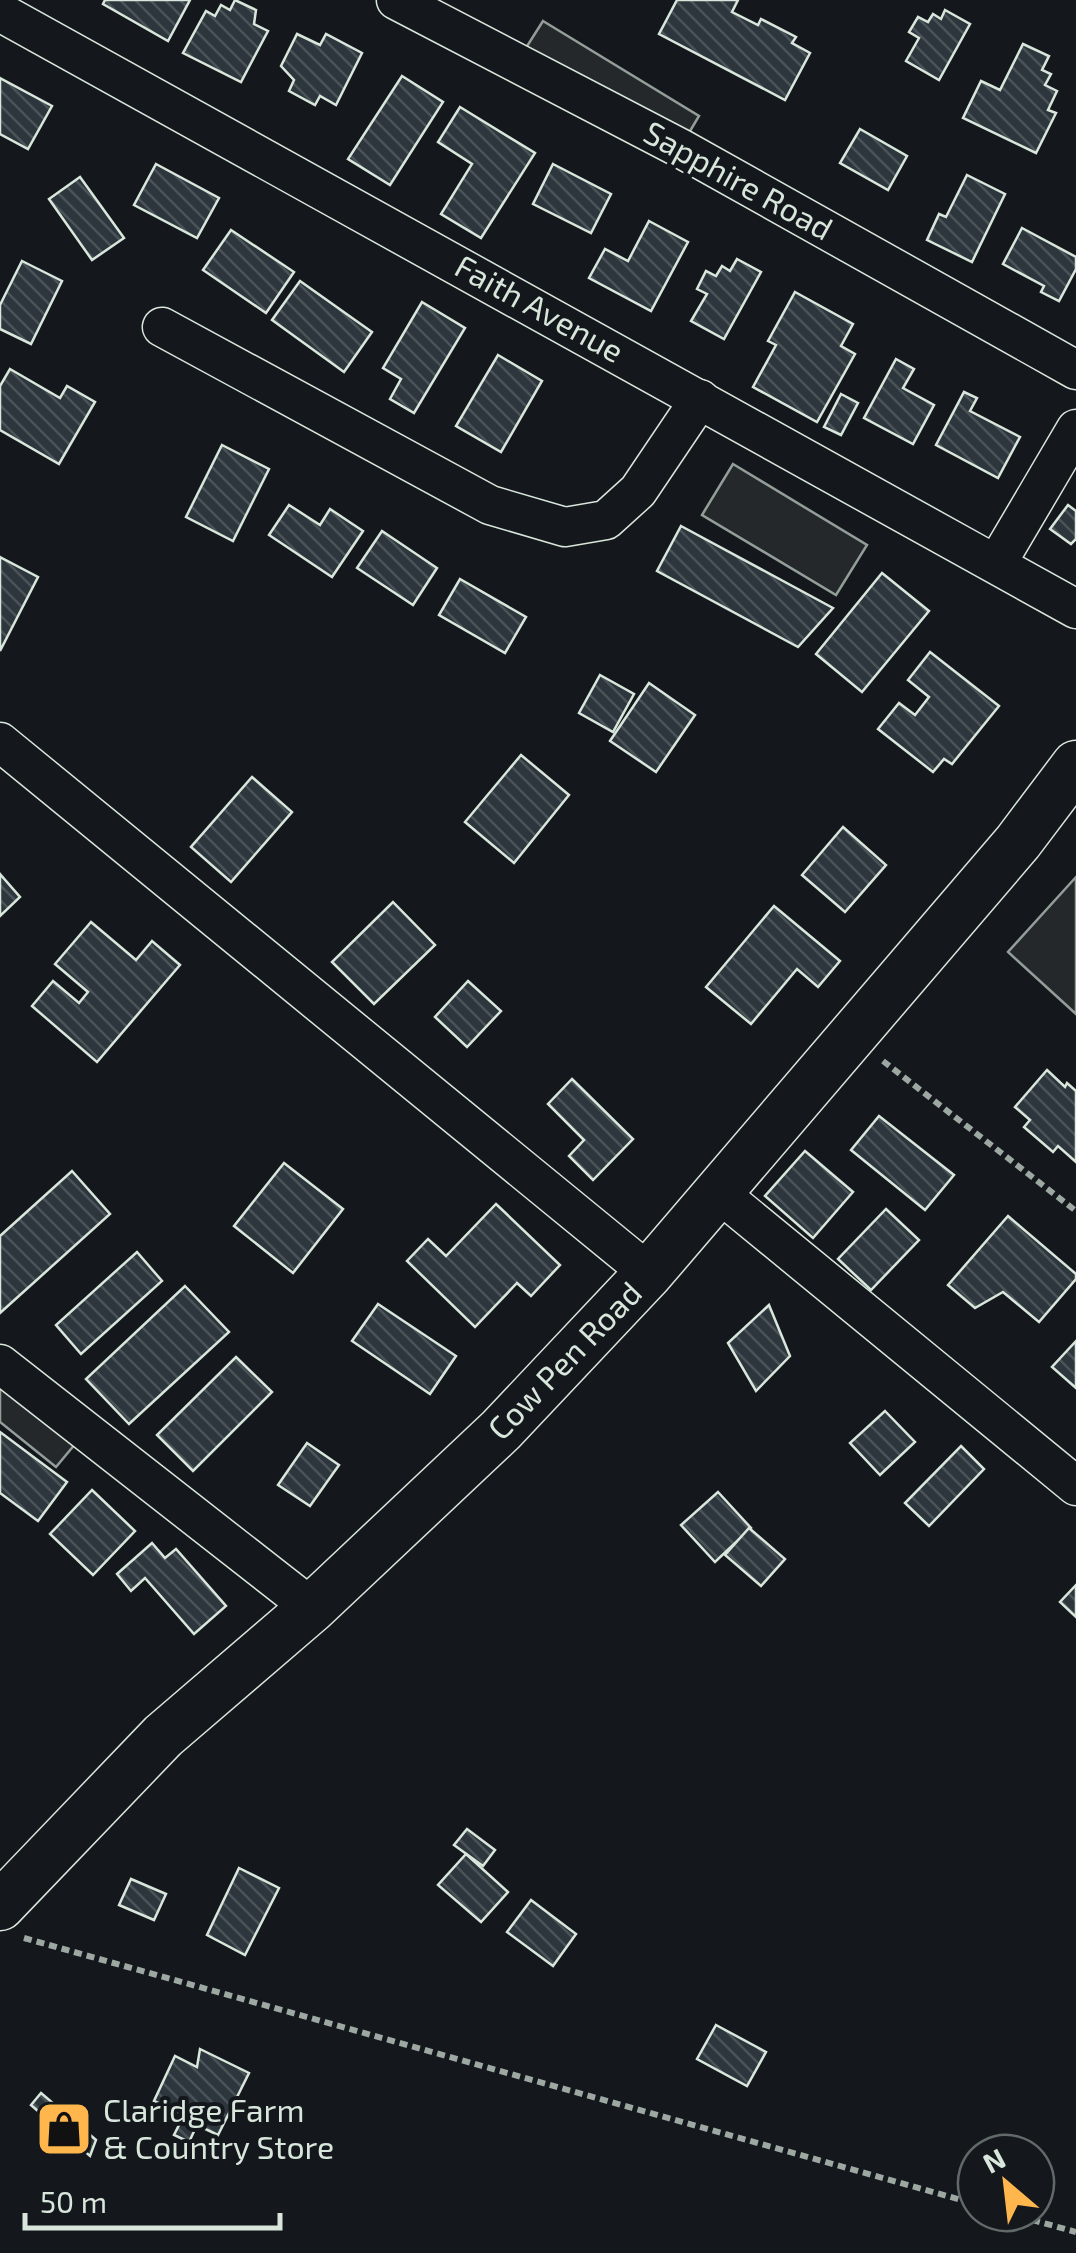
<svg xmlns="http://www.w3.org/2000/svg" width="1076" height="2253" viewBox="0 0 1076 2253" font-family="'Exo 2',sans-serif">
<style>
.parking{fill:#24282b;stroke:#939e99;stroke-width:2.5}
.building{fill:url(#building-back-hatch);stroke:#d8e6dc;stroke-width:2.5}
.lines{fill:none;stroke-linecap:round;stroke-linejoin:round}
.minor-casing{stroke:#d8e6dc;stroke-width:41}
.major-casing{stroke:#d8e6dc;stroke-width:51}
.path{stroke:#9da8a2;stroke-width:6;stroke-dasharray:8 5;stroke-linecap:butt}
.minor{stroke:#14181c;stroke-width:38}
.major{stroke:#14181c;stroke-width:48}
.labels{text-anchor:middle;stroke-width:8;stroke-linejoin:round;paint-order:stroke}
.street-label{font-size:32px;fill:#d8e6dc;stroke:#14181c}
.poi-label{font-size:32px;fill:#d8e6dc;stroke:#14181c;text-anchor:start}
</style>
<defs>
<pattern id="building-back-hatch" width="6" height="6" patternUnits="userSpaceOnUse" patternTransform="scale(2.5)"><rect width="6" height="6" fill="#2c363c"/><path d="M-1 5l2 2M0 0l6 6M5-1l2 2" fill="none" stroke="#4a5358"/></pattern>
</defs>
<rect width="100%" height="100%" fill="#14181c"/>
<g class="parking">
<polygon points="543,21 699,116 680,148 522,54"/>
<polygon points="733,464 867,545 836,595 702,515"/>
<polygon points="1076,877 1076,1014 1008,952"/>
<polygon points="0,1382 76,1443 56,1467 0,1422"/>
</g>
<g class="building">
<polygon points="105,0 190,0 168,41 103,4"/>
<polygon points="235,0 256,10 254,24 268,31 241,82 183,53 206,11 215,16 221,5 230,10"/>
<polygon points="677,0 738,0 732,12 758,25 761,19 796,37 792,43 810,53 785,100 659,34"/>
<polygon points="945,10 970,24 939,80 906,61 919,38 909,32 918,17 928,22 933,14 941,19"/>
<polygon points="297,34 320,45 326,34 362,53 336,105 320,96 315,105 289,91 294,80 281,66"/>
<polygon points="1023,44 1049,56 1042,70 1051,74 1045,85 1057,91 1048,110 1056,113 1036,153 963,118 981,81 1000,90"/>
<polygon points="402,76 443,102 390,185 348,159"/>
<polygon points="0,78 52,106 28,149 0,134"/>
<polygon points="460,107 535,153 481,238 441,214 472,164 438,142"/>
<polygon points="860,129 907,156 888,190 840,163"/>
<polygon points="156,164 219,198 197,238 134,205"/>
<polygon points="553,164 611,194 591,233 533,204"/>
<polygon points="967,175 1005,194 972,262 927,240 939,214 946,217"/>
<polygon points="80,177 124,238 92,260 49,199"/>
<polygon points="649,221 688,242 651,311 589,278 605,249 628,261"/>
<polygon points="1022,228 1076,257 1076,269 1059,301 1041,292 1044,286 1003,264"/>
<polygon points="231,230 294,272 266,313 203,270"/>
<polygon points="737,259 761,272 724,339 691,321 707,294 697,289 706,271 716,276 722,266 730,271"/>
<polygon points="22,261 62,281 31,344 0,329 0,305"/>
<polygon points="300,281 372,332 344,372 272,320"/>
<polygon points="795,292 853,324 841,346 855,354 817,422 753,387 776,345 768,341"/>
<polygon points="422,302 465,328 414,413 390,399 401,379 383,368"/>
<polygon points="498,355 542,381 501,452 456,426"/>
<polygon points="896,359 914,369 903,388 934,405 913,444 864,418"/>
<polygon points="10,369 60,398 67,386 95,402 59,464 0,430 0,386"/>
<polygon points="964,392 977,398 970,411 1020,437 998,478 936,445"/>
<polygon points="841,394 858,403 841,435 824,427"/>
<polygon points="222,445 269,469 233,541 186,517"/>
<polygon points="289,505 320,525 330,509 363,531 332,577 269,535"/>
<polygon points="1068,505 1076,511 1076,539 1071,544 1050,529"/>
<polygon points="681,526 833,608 798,647 657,571"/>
<polygon points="382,531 437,568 413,605 357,568"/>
<polygon points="0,557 38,577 0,651"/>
<polygon points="882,573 929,611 862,692 816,654"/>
<polygon points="460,579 526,617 505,653 439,615"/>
<polygon points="930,652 999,706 952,764 944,759 933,772 878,729 899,703 915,715 929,697 908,680"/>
<polygon points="600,675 634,694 613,732 579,713"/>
<polygon points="649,683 695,715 656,772 610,741"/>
<polygon points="521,755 569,795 514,863 465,822"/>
<polygon points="252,777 292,812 231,882 191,847"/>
<polygon points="843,827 886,865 845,912 802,875"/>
<polygon points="0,874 20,897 0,916"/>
<polygon points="393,902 435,945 374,1004 332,962"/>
<polygon points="774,906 840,961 818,987 797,969 751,1024 706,987"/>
<polygon points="91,922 136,960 152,941 180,965 97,1062 32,1006 53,981 79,1003 88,992 55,964"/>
<polygon points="468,981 501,1011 467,1047 435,1017"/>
<polygon points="1047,1070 1065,1087 1067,1083 1076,1091 1076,1162 1058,1146 1053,1152 1024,1127 1030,1120 1015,1107"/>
<polygon points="572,1079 633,1139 593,1180 569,1156 584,1140 548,1104"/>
<polygon points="879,1116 954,1175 925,1210 851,1150"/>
<polygon points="805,1151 853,1192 813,1238 765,1196"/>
<polygon points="284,1163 343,1209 293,1273 234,1226"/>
<polygon points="72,1171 110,1214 0,1313 0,1236"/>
<polygon points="496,1204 560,1265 531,1296 517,1283 475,1327 407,1261 428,1239 446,1256"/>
<polygon points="886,1209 919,1240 871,1290 838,1259"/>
<polygon points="1008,1216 1076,1274 1076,1279 1039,1322 1003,1292 975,1308 948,1285"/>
<polygon points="137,1252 162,1281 81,1354 56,1325"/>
<polygon points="185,1286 229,1332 129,1424 86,1379"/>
<polygon points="378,1304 456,1356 430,1394 352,1341"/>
<polygon points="769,1305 790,1356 756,1391 728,1343"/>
<polygon points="1076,1341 1076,1388 1052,1367"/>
<polygon points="236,1357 272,1392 193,1471 157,1435"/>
<polygon points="885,1411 915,1442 880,1475 850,1443"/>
<polygon points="0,1432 67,1482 38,1521 0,1493"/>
<polygon points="307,1443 339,1465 310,1506 278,1485"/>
<polygon points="961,1446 984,1469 929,1526 905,1503"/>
<polygon points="92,1490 135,1531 93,1575 50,1534"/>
<polygon points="718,1492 751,1528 715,1562 681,1525"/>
<polygon points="749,1528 785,1559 761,1586 725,1555"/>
<polygon points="152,1543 165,1558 176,1549 226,1606 194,1634 145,1578 131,1591 117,1574"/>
<polygon points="1076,1585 1076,1617 1060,1602"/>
<polygon points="467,1829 495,1850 483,1866 454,1845"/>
<polygon points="466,1854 508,1892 481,1922 438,1885"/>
<polygon points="239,1868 279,1888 245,1955 207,1935"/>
<polygon points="131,1879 166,1894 154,1920 119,1905"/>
<polygon points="531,1900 576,1934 553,1966 507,1932"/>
<polygon points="716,2025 766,2052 747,2086 697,2059"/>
<polygon points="200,2049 249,2073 218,2135 197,2125 189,2142 174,2135 184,2115 154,2101 175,2056 197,2067"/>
<polygon points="41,2093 96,2140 90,2156 31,2105"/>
</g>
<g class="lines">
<g class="minor-casing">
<g id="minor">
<polyline points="396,0 680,148 1076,370"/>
<polyline points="0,12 1076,609"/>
<polyline points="162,327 490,505 565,527 606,520 638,491 700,399"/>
<polyline points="997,563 1076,429"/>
<polyline points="0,742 649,1273"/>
<polyline points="719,1193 1076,1486"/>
<polyline points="0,1364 312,1608"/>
</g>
</g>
<g class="major-casing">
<polyline id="major" points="0,1906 163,1736 312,1608 501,1430 649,1273 1018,842 1076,765"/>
</g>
<g class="path">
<polyline points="883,1061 1076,1211"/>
<polyline points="24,1938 976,2204"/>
<polyline points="1007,2213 1076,2232"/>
</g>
<use href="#minor" class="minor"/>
<use href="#major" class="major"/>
</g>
<defs>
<g id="shop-square" transform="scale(2.875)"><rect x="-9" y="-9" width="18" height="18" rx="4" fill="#ffb74d" stroke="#14181c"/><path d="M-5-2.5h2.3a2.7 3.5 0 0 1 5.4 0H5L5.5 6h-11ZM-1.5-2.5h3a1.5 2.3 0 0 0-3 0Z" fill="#111"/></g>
</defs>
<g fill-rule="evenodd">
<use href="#shop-square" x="64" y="2129"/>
</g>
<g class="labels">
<g class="street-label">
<text transform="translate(738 181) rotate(29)" y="11">Sapphire Road</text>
<text transform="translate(539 309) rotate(29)" y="11">Faith Avenue</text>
<text transform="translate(565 1361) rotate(-46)" y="11">Cow Pen Road</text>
</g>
<g class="poi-label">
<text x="103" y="2122">Claridge Farm<tspan x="103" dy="37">&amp; Country Store</tspan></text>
</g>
</g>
<g transform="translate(1006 2183) rotate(332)"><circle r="48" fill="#14181c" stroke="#626a69" stroke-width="2.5"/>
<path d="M0-8L18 38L0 25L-18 38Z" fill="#ffb74d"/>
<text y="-15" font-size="28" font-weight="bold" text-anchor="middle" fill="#d8e6dc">N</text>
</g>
<path d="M25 2213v15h255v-15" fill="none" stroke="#d8e6dc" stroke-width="5"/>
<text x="40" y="2213" font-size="30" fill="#d8e6dc" stroke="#14181c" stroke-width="8" paint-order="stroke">50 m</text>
</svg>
